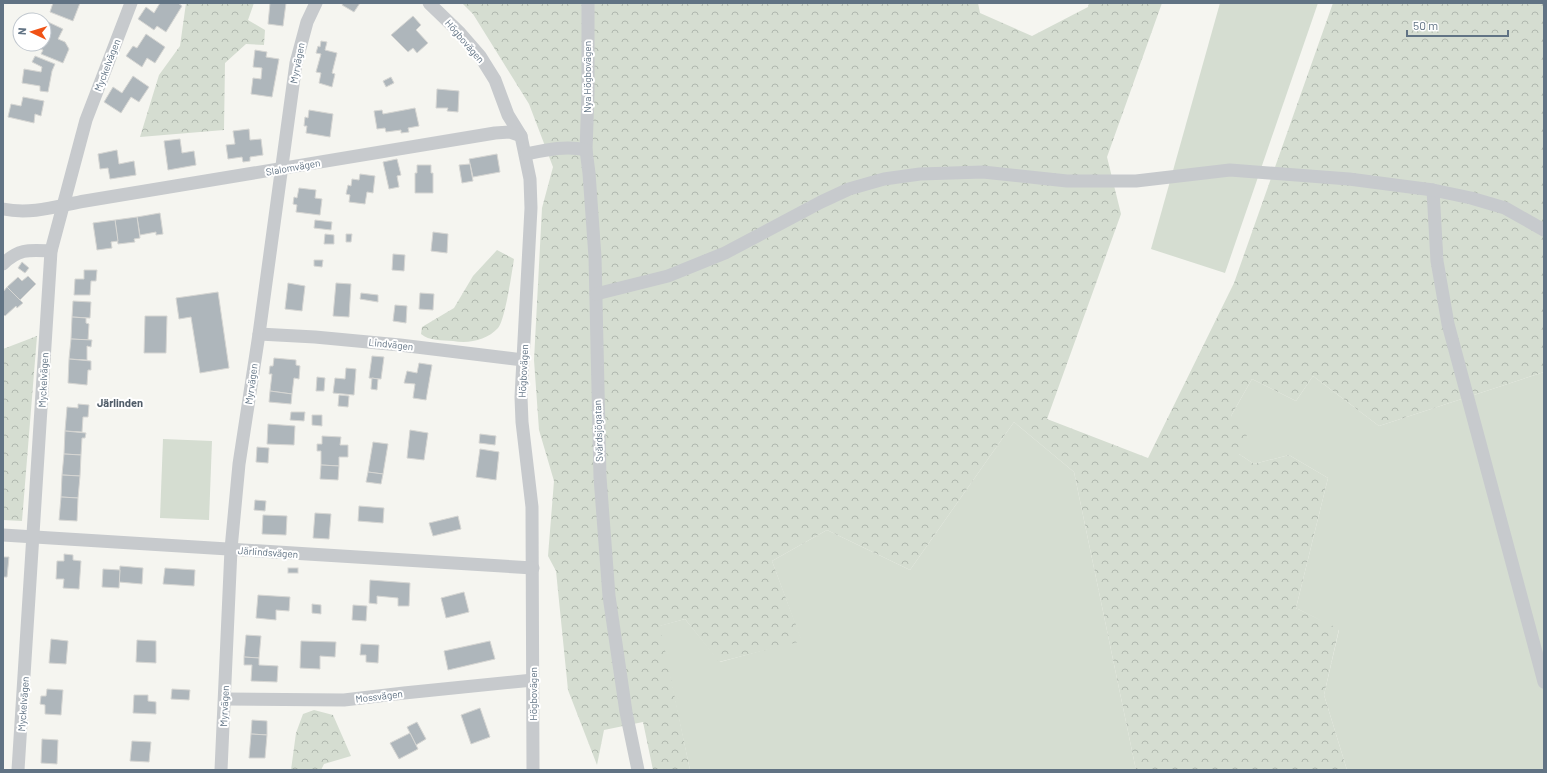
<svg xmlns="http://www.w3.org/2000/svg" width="1547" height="773" viewBox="0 0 1547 773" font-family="Barlow,sans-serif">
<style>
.grass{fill:#d5ddd1}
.forest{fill:url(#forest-crowns)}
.building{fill:#aeb6bb;stroke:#d6d6d3}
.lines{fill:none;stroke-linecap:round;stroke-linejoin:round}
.minor{stroke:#c7cacd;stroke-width:13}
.labels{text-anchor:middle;stroke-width:4;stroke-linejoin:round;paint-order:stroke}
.street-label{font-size:10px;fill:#617384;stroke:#fff}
.neighbourhood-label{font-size:11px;font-weight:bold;fill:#505c68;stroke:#fff}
</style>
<defs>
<pattern id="forest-crowns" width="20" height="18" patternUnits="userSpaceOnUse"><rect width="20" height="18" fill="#d5ddd1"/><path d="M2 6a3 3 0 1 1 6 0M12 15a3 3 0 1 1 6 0" fill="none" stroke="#b0b8af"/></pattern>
</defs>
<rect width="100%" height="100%" fill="#f5f5f0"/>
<g class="grass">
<polygon points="1220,3 1318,3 1225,273 1151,249"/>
<polygon points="1544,372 1544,770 1347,770 1324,695 1339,630 1296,608 1328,478 1289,455 1254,464 1239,454 1231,416 1252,379 1296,401 1313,376 1379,426"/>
<polygon points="1014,422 1074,472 1136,770 690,770 659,626 685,619 720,662 801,640 772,561 827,530 910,570"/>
<polygon points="163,439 212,441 209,520 160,518"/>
</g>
<g class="forest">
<polygon points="186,3 254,3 248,20 265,30 264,45 246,44 225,63 224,130 140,137 159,75 180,46"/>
<polygon points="462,3 978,3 980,13 1032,36 1088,7 1089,3 1162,3 1107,157 1121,214 1047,419 1148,458 1234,283 1333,3 1544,3 1544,372 1379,426 1313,376 1296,401 1252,379 1231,416 1247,436 1239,454 1254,464 1289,455 1328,478 1296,608 1339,629 1324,695 1347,770 1136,770 1074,472 1014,422 910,570 827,530 772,561 802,641 719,662 685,619 660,626 690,770 653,770 643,722 604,730 597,765 568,690 556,571 548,556 554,481 539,430 534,360 542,208 553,167 529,104 473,14"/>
<path d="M 497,250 L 514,259 C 512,272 505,320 498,328 C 487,340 469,344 453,341 C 442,340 429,341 421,334 L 422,327 L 454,308 L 473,276 Z"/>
<polygon points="37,336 22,521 3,520 3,349"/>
<polygon points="314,710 333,715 351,756 324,764 321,770 291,770 296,733 303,714"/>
</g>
<g class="building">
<polygon points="53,3 80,3 73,21 50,12"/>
<polygon points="160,3 178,3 182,6 166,32 157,26 154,30 138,19 146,7 154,13"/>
<polygon points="270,3 286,3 283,26 268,24"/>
<polygon points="343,3 360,3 354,12 342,5"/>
<polygon points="413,16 421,25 416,30 428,43 417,53 413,48 408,52 391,35"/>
<polygon points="46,21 63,29 58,39 65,42 69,49 63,63 41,54 43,50 32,45 33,44 44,44 44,26"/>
<polygon points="146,34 165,47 155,63 147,58 142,67 126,56 133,46 137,48"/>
<polygon points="321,41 327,42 325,50 337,53 332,73 335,74 332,87 319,83 321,73 316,72 321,54 316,53 318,46 320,47"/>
<polygon points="255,50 267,52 266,57 279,59 272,97 251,94 253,78 261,79 262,68 253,67"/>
<polygon points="35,56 55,64 52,71 48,92 40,91 40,86 22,83 24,69 41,72 42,67 32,62"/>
<polygon points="133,76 149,87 139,102 131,97 121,113 104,102 113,87 122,93"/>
<polygon points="391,77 394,83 386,87 383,81"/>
<polygon points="437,89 459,91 458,112 447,111 448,108 436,108"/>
<polygon points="23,97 44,101 41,116 35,114 34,123 8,117 11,104 21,106"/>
<polygon points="415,108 419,126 408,128 409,132 401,133 401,130 386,132 385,128 377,129 374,111 382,110 383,114"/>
<polygon points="309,110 333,114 330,137 306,133 307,126 304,126 305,117 308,118"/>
<polygon points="249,129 250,140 261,139 263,155 250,157 250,161 243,162 242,157 228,159 226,145 235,144 233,131"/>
<polygon points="180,139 182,153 194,151 196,165 168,170 164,141"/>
<polygon points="117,150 119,164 134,161 136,175 110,179 108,168 100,169 98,154"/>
<polygon points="497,154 500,172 473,177 469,159"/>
<polygon points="397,159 401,175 397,176 399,187 389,189 383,162"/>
<polygon points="470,164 473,181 462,183 459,165"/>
<polygon points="417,165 431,165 431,173 433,173 433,193 415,193 415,173 417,173"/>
<polygon points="360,174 375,176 373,193 367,192 365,204 349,202 350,195 346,194 348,185 351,186 352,179 359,180"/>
<polygon points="299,188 316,190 315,198 322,199 320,215 296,212 297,205 293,204 294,197 297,198"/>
<polygon points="160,213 163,234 156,235 156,232 140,235 137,217"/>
<polygon points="137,217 140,238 134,239 135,242 118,244 115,220"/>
<polygon points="115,220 118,241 111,242 112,248 97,250 93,223"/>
<polygon points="315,220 332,222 331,230 314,228"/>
<polygon points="433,232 448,234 447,253 431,251"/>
<polygon points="325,234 334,235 334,244 324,244"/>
<polygon points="346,234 352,234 351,242 346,242"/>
<polygon points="393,254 405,255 404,271 392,270"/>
<polygon points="314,260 323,260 322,267 314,266"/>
<polygon points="22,262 29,268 25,273 18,268"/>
<polygon points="84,270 97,270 96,281 91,281 90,295 74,295 75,279 84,279"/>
<polygon points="28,276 36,284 20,300 7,287 18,277 22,281"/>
<polygon points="288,283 305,286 302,311 285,309"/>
<polygon points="336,283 351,284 349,317 333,316"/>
<polygon points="7,287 23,303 17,308 16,306 5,316 3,314 3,292"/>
<polygon points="218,292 229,368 200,373 191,317 179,319 176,298"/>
<polygon points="361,293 378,295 378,302 360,299"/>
<polygon points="420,293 434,294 433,310 419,309"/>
<polygon points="73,301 91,302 90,318 72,317"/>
<polygon points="395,305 407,306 406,323 393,321"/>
<polygon points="145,316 167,316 166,353 144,353"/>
<polygon points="72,317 86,318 86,323 89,324 88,340 71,339"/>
<polygon points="71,339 92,340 91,347 87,346 87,360 69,359"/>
<polygon points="372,356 384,357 381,379 369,378"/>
<polygon points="274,358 296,360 296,365 300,366 299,379 294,378 292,394 270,391 272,374 269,374 270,366 273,366"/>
<polygon points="69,359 91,361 91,370 88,370 87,385 68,383"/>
<polygon points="419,363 432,365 426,400 413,398 415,384 404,383 407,371 417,373"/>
<polygon points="346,368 356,369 354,395 333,393 335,378 345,379"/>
<polygon points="317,377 325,378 324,391 316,391"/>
<polygon points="372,378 378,379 377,390 371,389"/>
<polygon points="270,391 292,394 291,404 269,402"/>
<polygon points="339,395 349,396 348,407 338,406"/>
<polygon points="78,404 89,405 88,417 83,417 82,432 65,431 67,407 78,408"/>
<polygon points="291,412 305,412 304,421 290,420"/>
<polygon points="312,415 322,415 322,426 312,425"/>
<polygon points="268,424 295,426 294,445 267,444"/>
<polygon points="410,430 428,433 424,460 407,458"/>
<polygon points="65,431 86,433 85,438 82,438 81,455 64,454"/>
<polygon points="480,434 496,436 495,445 479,443"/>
<polygon points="322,436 341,437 340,445 348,445 348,457 339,457 339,466 321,465 321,451 317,451 317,444 322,444"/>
<polygon points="373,442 388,444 383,474 368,472"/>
<polygon points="257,447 269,448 268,463 256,462"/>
<polygon points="480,449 499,452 496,480 476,477"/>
<polygon points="64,454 81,455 80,476 62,475"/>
<polygon points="321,465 339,466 338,480 320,479"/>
<polygon points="368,472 383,474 381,484 366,482"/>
<polygon points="62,475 80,476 78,498 61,497"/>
<polygon points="61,497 78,498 77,521 59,520"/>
<polygon points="255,500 266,501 265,511 254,510"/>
<polygon points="359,506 384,508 383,523 358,521"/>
<polygon points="315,513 331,514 329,539 313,538"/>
<polygon points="263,515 287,516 286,535 262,534"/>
<polygon points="458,516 461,529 433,536 429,523"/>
<polygon points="64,554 73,555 73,560 81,561 79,589 63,588 64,579 56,579 57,561 64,561"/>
<polygon points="3,557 9,557 7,577 3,577"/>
<polygon points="120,566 143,568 142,584 119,582"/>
<polygon points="165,568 195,570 194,586 163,584"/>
<rect x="288" y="568" width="10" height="5"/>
<polygon points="103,569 120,570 119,588 102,587"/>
<polygon points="370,580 410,583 409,606 398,606 398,598 377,596 377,604 369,603"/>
<polygon points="464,592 469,612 446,618 441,598"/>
<polygon points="258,595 290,597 289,611 276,610 276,620 256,618"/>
<polygon points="312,604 321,605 321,614 312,613"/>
<polygon points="353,605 367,606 366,621 352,620"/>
<polygon points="246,635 261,636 259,658 244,657"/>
<polygon points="51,639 68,641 66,664 49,663"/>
<polygon points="137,640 156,641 156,663 136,662"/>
<polygon points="301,641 336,642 335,657 320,656 320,669 300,668"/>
<polygon points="490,641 495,659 448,670 444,651"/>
<polygon points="361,644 379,645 378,663 366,662 366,655 360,655"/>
<polygon points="244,657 259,658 259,665 278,666 277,682 251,681 252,665 244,665"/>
<polygon points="47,689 63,690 61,715 45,714 45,705 40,704 41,696 46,696"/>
<polygon points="172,689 190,690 189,700 171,699"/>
<polygon points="134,695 148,695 148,701 156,702 156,714 133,713"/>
<polygon points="480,708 490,737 471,744 461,715"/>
<polygon points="252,720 267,721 267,735 251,734"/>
<polygon points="417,722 426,739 416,745 407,727"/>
<polygon points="410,733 418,749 399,759 390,743"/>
<polygon points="251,734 267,735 265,758 249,758"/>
<polygon points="42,739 58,740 57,764 41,763"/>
<polygon points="132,741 151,742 149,762 130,761"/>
</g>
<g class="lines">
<g class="minor">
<polyline points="429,3 460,33 480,56 495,80 508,115 521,136 530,179 531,208 521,397 522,422 532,507 533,770"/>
<polyline points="588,3 588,93 586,150 589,173 595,257 600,477 609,596 626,712 638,770"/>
<path d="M 526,154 C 545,150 566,145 586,150"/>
<polyline points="1433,190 1437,261 1448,324 1544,682"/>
<path d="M 3,209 C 31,215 58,206 85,201 L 495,133 L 510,132 L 521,136"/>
<path d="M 3,264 C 19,248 30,250 51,251"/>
<polyline points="596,294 668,276 725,253 821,202 849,189 884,179 920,174 983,172 1067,181 1136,181 1230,170 1349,179 1433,190 1471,198 1505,208 1544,230"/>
<polyline points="259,334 315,337 400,345 523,360"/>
<polyline points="3,535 533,568"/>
<polyline points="225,699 344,700 404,693 533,680"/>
<polyline points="18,770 51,251 86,120 131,3"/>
<polyline points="221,770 231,549 239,464 259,334 296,63 307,22 316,3"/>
</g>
</g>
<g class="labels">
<g class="street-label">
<text transform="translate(465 41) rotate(49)" y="4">Högbovägen</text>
<text transform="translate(297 63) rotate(-79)" y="4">Myrvägen</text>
<text transform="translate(107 65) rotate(-69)" y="4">Myckelvägen</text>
<text transform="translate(587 77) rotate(-90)" y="4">Nya Högbovägen</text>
<text transform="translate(293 167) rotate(-10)" y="4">Slalomvägen</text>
<text transform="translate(391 344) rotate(6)" y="4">Lindvägen</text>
<text transform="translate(523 371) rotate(-87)" y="4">Högbovägen</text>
<text transform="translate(43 380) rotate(-87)" y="4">Myckelvägen</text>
<text transform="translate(251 384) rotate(-82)" y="4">Myrvägen</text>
<text transform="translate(598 431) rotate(-92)" y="4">Svärdsjögatan</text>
<text transform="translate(268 552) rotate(4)" y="4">Järlindsvägen</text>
<text transform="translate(533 694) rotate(-90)" y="4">Högbovägen</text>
<text transform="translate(379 696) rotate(-7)" y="4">Mossvägen</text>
<text transform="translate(23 704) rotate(-86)" y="4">Myckelvägen</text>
<text transform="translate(224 706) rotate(-87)" y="4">Myrvägen</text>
</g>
<g class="neighbourhood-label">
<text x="120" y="407">Järlinden</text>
</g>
</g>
<rect width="1547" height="773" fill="none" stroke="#617384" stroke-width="8"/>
<g transform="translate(32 32) rotate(274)"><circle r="19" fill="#ffffff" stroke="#c0c7ce"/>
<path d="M0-3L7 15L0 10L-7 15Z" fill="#f05215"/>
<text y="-6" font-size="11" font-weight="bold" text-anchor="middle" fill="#617384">N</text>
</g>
<path d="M1407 30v6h101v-6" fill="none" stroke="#617384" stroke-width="2"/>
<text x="1413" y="30" font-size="12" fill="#617384" stroke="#ffffff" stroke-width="3" paint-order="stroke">50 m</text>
</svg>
